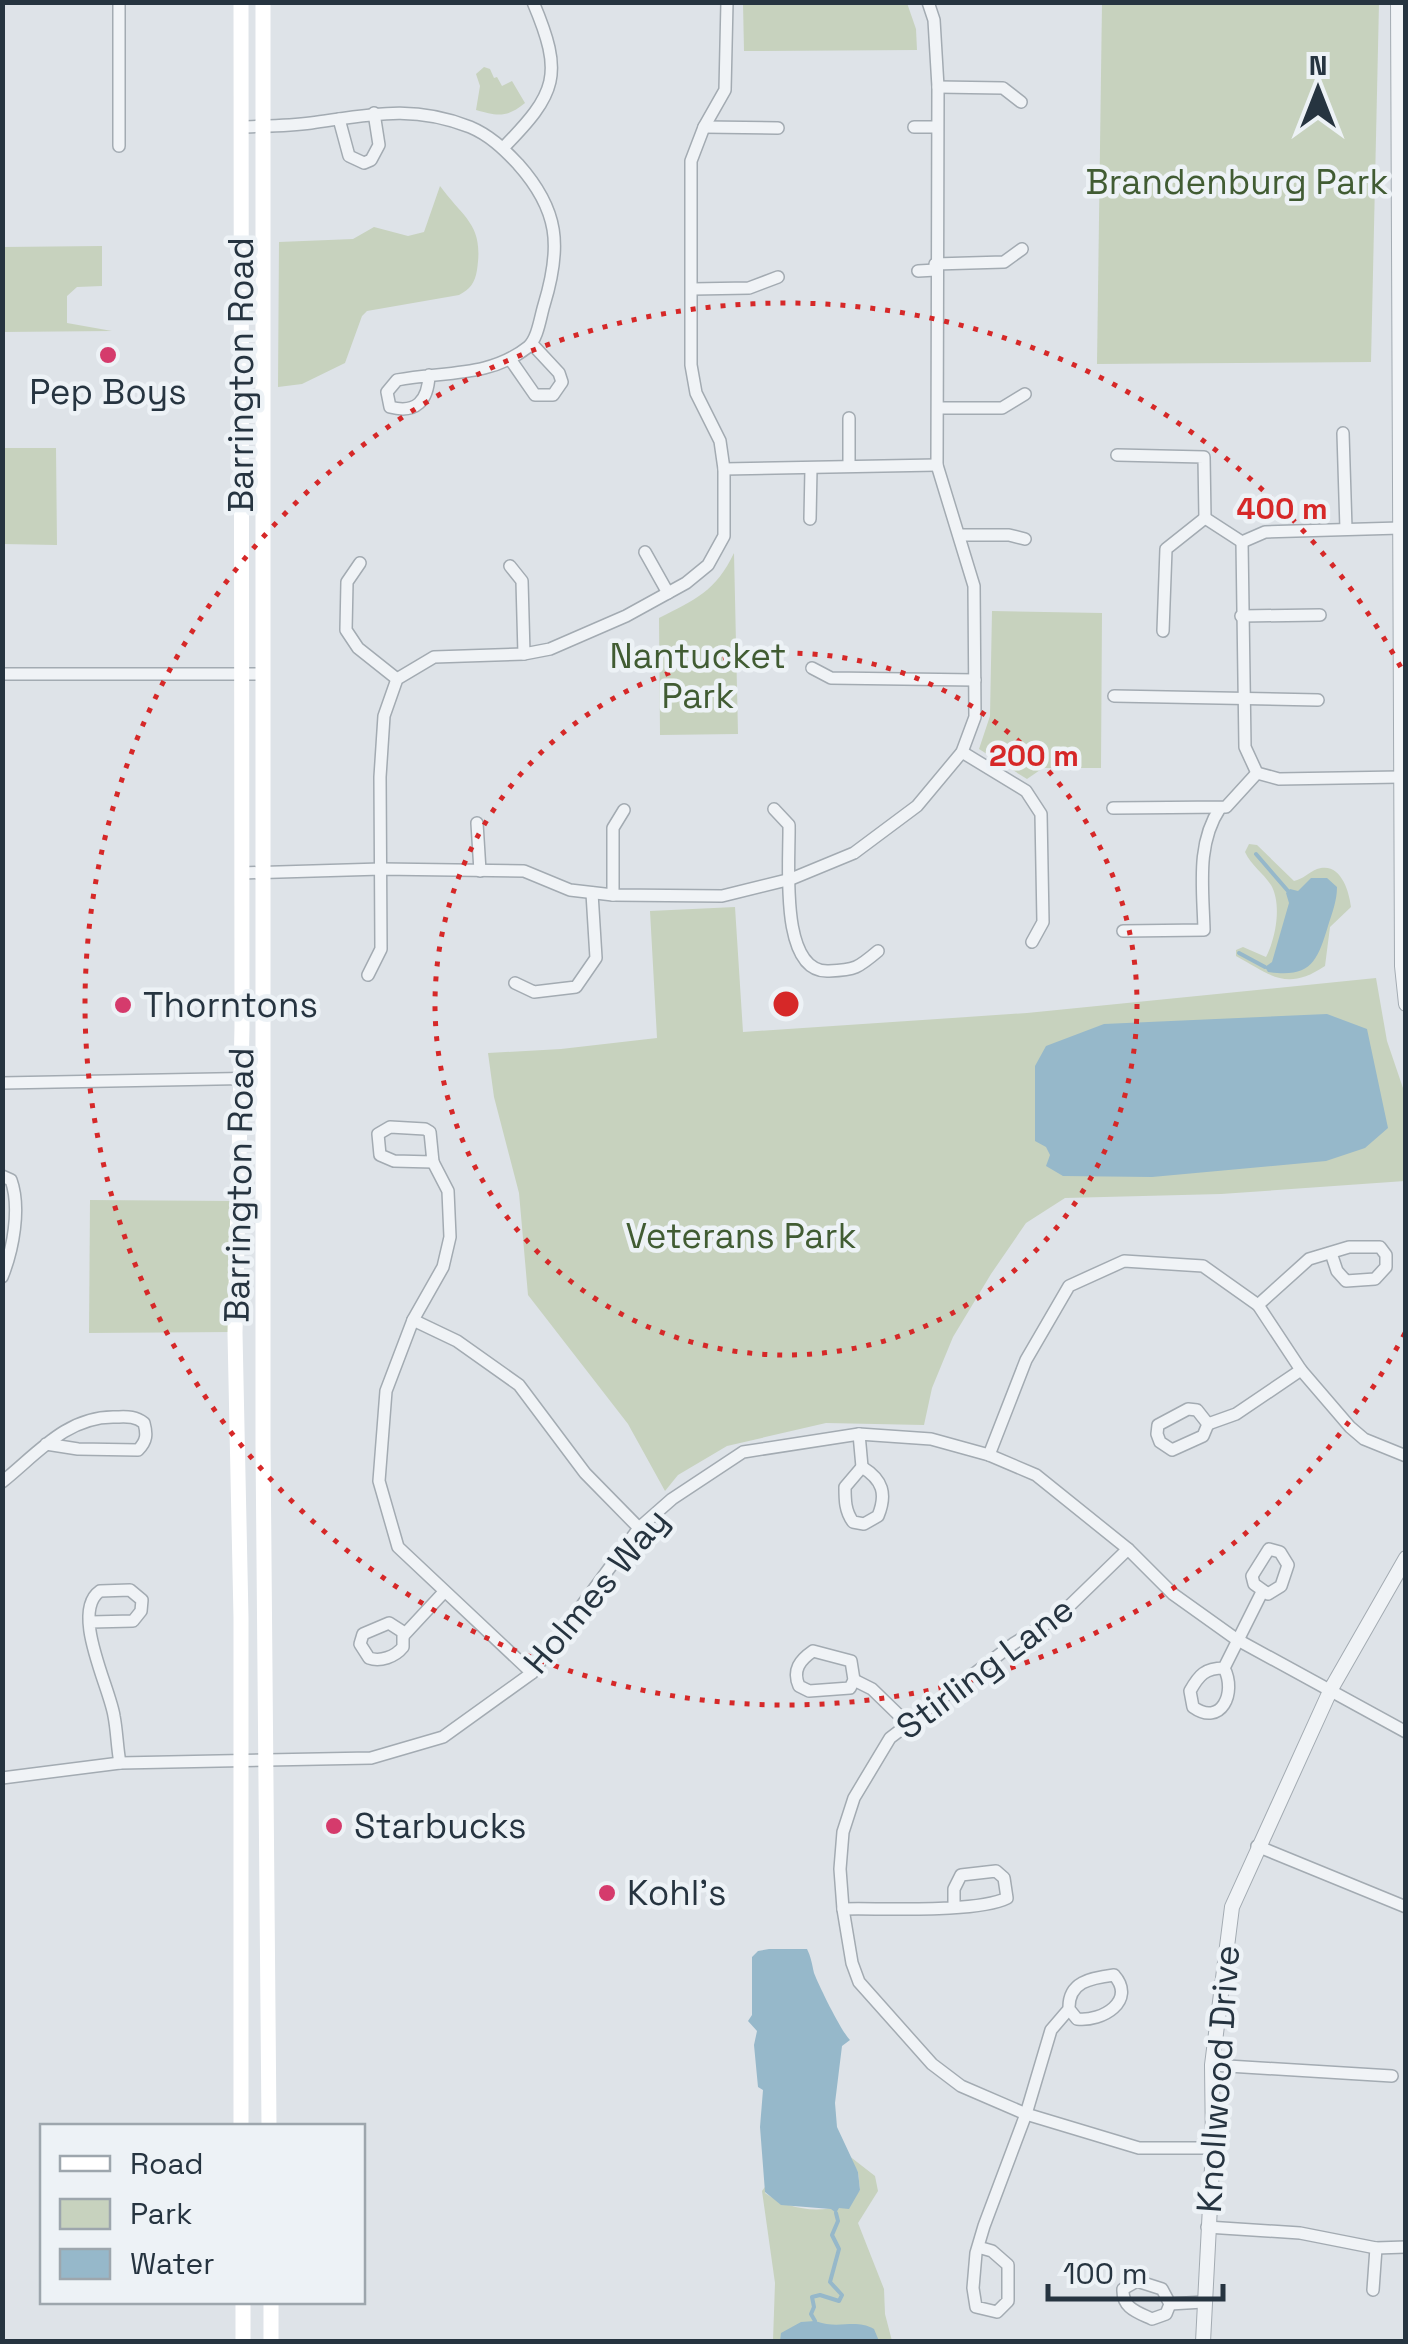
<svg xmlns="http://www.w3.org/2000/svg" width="1408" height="2344" viewBox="0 0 1408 2344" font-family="'Space Grotesk',sans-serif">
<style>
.green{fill:#c7d2be}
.water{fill:#96b8ca}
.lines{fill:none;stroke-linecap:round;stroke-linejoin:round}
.stream{stroke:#96b8ca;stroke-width:4}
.minor-casing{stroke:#a3abb2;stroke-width:14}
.tertiary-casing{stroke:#a3abb2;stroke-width:16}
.minor{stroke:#f0f3f6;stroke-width:11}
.tertiary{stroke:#f0f3f6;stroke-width:14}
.secondary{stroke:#fff;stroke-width:15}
.ring{fill:none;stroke:#d62828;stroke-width:5;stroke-dasharray:5 10}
.poi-dot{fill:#d53b6c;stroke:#edf2f6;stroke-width:4}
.labels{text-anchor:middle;stroke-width:9;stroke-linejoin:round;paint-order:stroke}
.park-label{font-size:35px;fill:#415c33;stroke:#edf2f6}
.street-label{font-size:35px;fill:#263440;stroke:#edf2f6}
.poi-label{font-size:35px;fill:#263440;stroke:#edf2f6;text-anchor:start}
.centre{fill:#d62828;stroke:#edf2f6;stroke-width:5}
.ring-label{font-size:30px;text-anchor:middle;font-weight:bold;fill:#d62828;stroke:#edf2f6;stroke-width:9;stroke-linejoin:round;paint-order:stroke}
</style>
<rect width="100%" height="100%" fill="#dee3e8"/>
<g class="green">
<polygon points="743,3 907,3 916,29 917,50 744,51"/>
<polygon points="1102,3 1379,3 1371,362 1097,364"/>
<path d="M 484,67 L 490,69 L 494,78 L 497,77 L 502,86 L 512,81 L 525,103 C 507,118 497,116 476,110 L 480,86 L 476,74 Z"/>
<path d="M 440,186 C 464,219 484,224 477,270 C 475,283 470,289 459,295 L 367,311 L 362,316 L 345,363 L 302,384 L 278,387 L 279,242 L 353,239 L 374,227 L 408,236 L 424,232 Z"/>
<polygon points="102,246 102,286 77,287 67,296 67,323 112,331 3,332 3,247"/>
<polygon points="3,438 5,448 56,448 57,545 3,544"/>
<path d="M 734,553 L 738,734 L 660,735 L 659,618 C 695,600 716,591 734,553 Z"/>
<polygon points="992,611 1102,613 1101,768 1043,768 1027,779 979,749 990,716"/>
<path d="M 1249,844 L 1257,845 L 1294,881 C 1303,879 1308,873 1317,869 C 1340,861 1349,890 1351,907 L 1330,927 L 1325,966 C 1286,992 1271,975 1236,956 L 1236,950 L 1243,947 L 1266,957 C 1276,938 1282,904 1271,885 C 1263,873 1251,865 1245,852 Z"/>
<polygon points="735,907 743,1032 1027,1013 1376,978 1387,1041 1405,1094 1405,1181 1221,1194 1065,1198 1026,1223 991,1274 953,1337 932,1388 924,1425 826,1423 727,1446 678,1475 665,1491 628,1424 528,1295 519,1193 494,1097 488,1053 561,1049 657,1038 650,911"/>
<polygon points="90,1200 233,1201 233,1332 89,1333"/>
<path d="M 848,2155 L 875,2176 L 878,2191 L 858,2223 L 884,2289 L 885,2314 L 892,2341 L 773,2341 L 775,2283 L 762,2191 L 765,2187 L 765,2193 C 791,2212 839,2219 860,2190 L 858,2172 Z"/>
</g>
<g class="water">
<path d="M 1311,878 L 1327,878 L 1337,887 C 1337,901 1332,913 1328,926 C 1317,962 1311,978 1268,972 L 1265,967 L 1272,962 L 1289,903 L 1286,893 L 1290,889 L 1298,891 Z"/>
<polygon points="1327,1014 1367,1029 1388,1128 1365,1148 1326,1161 1152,1177 1063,1176 1046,1166 1050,1155 1046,1147 1035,1141 1035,1066 1046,1046 1104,1024"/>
<path d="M 769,1949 L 807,1949 C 811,1957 812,1964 814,1973 C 819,1986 841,2031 850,2040 L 842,2046 L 835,2103 L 837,2127 L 858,2172 L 860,2190 L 849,2209 L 839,2208 L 836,2213 L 831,2209 L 781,2205 L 765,2192 L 760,2127 L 763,2090 L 758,2087 L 754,2045 L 757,2031 L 748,2021 L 752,2015 L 752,1957 L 758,1951 Z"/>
<path d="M 815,2321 C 840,2330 854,2318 874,2329 L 879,2341 L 780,2341 L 781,2333 L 801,2322 Z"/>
</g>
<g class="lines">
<g class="stream">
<polyline points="1256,854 1288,891"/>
<polyline points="1239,953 1265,967"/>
<polyline points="815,2321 811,2314 814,2307 812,2297 820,2295 839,2301 842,2295 830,2282 839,2249 832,2235 838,2221 836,2213"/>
</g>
<g class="minor-casing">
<g id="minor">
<polyline points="119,2 119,146"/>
<polyline points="938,87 1003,88 1021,102"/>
<polyline points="339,119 349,156 364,163 371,160 379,145 374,113"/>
<path d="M 242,127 C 265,126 289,126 311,123 C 369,115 412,104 470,127 C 489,135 503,148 518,164 C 559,210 562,246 544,305 C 540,318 538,338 528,347 C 489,378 443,371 397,380 L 387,392 L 390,407 C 416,414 428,401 429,375"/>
<polyline points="704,127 778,128"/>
<polyline points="914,127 937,127"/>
<path d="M 503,148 C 557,93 564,75 533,2"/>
<polyline points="935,264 1004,262 1022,249"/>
<polyline points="918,271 936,270"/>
<polyline points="693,289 749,288 778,277"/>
<polyline points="510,359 535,395 553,395 562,382 559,373 532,344"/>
<polyline points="939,408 1002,408 1025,394"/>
<polyline points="849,418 849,465"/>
<polyline points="1343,433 1346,529"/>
<polyline points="1117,455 1204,457 1205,518"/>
<polyline points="724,469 937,465"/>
<polyline points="1205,518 1242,542"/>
<polyline points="810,519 811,469"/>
<polyline points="960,535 1009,535 1025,539"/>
<polyline points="1242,542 1245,747 1257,773 1279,779 1400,777"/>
<polyline points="1242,542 1265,532 1400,528"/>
<polyline points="645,552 668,593"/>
<polyline points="360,563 347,582 346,630 358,648 397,679"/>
<polyline points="510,566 522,581 524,654"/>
<polyline points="1241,616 1320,615"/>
<polyline points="1163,631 1166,549 1205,518"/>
<polyline points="812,668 831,678 975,680"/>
<polyline points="2,674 263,674"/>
<polyline points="1114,696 1318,700"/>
<polyline points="962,752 1026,791 1041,814 1043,922 1032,942"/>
<polyline points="1113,808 1226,807 1257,773"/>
<path d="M 774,809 L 789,825 C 790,859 778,974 829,971 C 855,970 858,968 878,951"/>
<polyline points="477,823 480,871"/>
<polyline points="242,873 381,869 524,871 570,890 613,895 722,896 791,879 854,853 917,806 962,752 975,717 974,586 937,465 938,87 934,20 928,2"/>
<polyline points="613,895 613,828 624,810"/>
<path d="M 1123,931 L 1204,930 C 1203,888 1196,844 1220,808"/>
<polyline points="368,975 381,949 380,777 384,716 397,679 434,657 524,654 550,649 626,616 686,583 708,565 724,536 724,469 720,441 696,393 691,365 691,161 704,127 725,90 727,2"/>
<polyline points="515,983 534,992 576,987 596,958 592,893"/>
<polyline points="2,1083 263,1078"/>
<polygon points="390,1127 425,1129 430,1132 433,1162 394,1161 380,1155 378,1134"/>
<polyline points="433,1162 448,1191 450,1237 443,1267 413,1320 386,1391 379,1481 398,1547 532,1673"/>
<path d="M 2,1176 L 11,1180 C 21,1208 13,1250 2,1277"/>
<polyline points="1258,1305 1309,1259 1349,1247 1380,1247 1386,1255 1386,1267 1375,1279 1346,1281 1337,1271 1331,1253"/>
<polyline points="413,1320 457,1341 519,1385 585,1473 639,1528"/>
<polygon points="1188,1409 1197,1410 1208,1424 1203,1436 1172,1450 1160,1442 1157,1434 1158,1425"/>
<polyline points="1208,1424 1236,1414 1301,1370"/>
<polyline points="859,1434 862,1467"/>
<polyline points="989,1455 1026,1360 1069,1286 1124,1261 1203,1266 1258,1305 1301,1370 1350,1427 1364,1439 1406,1456"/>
<path d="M 862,1467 C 883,1480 887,1494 878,1516 L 864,1524 L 853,1522 C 845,1511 845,1500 845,1487 Z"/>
<path d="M 2,1482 C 36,1455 66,1417 113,1417 C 125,1417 134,1415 144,1423 C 147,1434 147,1441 138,1450 L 78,1449 L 46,1444"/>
<polyline points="1128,1549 1060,1615 1013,1644 890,1738 854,1798 843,1832 840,1869 843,1909 852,1963 859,1982 932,2064 961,2086 1026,2114 1139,2148 1213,2148"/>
<polygon points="1269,1549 1280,1552 1288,1565 1281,1586 1268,1594 1254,1584 1252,1576"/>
<path d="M 91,1622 L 133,1621 L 141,1611 L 142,1600 L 130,1590 L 100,1591 C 70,1612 110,1688 114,1716 C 117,1731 117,1747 120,1763"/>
<path d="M 389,1623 L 403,1632 L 403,1647 C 395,1657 380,1662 369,1658 L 360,1644 L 363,1634 Z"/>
<polyline points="404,1635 444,1592"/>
<path d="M 813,1651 L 851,1661 L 854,1680 L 850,1688 L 809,1691 L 799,1686 C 792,1670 800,1660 813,1651 Z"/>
<path d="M 1224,1668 C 1205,1668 1199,1675 1190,1691 L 1193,1707 C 1221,1727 1237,1693 1224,1668 L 1262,1592"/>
<polyline points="854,1680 872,1689 907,1723"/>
<polyline points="2,1778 120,1763 371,1758 443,1737 532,1673 639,1528 672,1499 743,1452 859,1434 931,1439 989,1455 1036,1475 1128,1549 1173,1594 1236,1639 1406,1732"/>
<polyline points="1257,1846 1406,1907"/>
<path d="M 843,1909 C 881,1908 977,1913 1007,1898 L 1004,1878 L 996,1871 L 961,1875 L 954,1889 L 954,1906"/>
<polyline points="1212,2065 1392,2076"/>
<polyline points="1207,2227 1300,2233 1376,2248 1406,2247"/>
<path d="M 978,2247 L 992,2251 L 1008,2265 L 1008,2301 L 997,2312 L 976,2307 L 973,2288 L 976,2253 L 984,2226 L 1026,2114 L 1051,2030 L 1069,2009 C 1068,1982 1090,1978 1114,1975 C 1137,2001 1102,2022 1077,2019 L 1069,2009"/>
<path d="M 1137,2281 L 1162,2289 L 1170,2304 L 1166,2314 L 1152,2319 C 1137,2312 1122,2308 1123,2289 Z"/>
<polyline points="1373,2290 1376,2248"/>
<polyline points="1170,2304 1203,2302"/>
</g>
</g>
<g class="tertiary-casing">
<g id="tertiary">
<polyline points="1398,2 1402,966 1406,1004"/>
<polyline points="1203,2342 1213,2148 1212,2065 1232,1907 1331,1689 1406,1558"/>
</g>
</g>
<use href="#minor" class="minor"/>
<use href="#tertiary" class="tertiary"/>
<g class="secondary">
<polyline points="241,2 242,1027 235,1333 241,1618 241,2126"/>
<polyline points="263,2 263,1445 269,2126"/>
<polyline points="271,2302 271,2342"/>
<polyline points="243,2342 243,2302"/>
</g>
</g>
<g class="ring">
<circle cx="786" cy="1004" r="351"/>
<path d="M1405 1333A701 701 0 1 1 1405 675"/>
</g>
<g class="poi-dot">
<circle cx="108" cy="355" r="10"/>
<circle cx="123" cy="1005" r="10"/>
<circle cx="334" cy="1826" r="10"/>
<circle cx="607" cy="1893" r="10"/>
</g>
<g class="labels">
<g class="park-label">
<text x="1237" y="194">Brandenburg Park</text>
<text x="698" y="668">Nantucket<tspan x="698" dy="40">Park</tspan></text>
<text x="741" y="1248">Veterans Park</text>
</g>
<g class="street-label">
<text transform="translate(241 375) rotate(-90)" y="12">Barrington Road</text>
<text transform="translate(239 1185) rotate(-89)" y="12">Barrington Road</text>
<text transform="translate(596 1591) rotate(-50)" y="12">Holmes Way</text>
<text transform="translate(985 1668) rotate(-37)" y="12">Stirling Lane</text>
<text transform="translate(1218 2079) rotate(-86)" y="12">Knollwood Drive</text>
</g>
<g class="poi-label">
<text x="108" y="404" text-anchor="middle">Pep Boys</text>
<text x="143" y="1017">Thorntons</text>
<text x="354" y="1838">Starbucks</text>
<text x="627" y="1905">Kohl's</text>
</g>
</g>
<circle cx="786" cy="1004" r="15" class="centre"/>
<g class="ring-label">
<text x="1282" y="519">400 m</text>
<text x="1034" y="766">200 m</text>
</g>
<rect width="1408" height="2344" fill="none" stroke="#263440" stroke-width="10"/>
<rect x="40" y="2124" width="325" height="180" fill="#edf2f6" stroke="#9da6ad" stroke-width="2.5"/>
<rect x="60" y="2156" width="50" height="15" fill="#ffffff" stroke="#9da6ad" stroke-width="2.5"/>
<text x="130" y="2174" font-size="30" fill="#263440">Road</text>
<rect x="60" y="2199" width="50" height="30" fill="#c7d2be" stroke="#9da6ad" stroke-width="2.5"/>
<text x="130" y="2224" font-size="30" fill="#263440">Park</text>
<rect x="60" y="2249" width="50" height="30" fill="#96b8ca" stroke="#9da6ad" stroke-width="2.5"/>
<text x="130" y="2274" font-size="30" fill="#263440">Water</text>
<g transform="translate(1318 90)" stroke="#edf2f6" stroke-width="8" paint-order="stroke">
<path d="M0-8L18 38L0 25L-18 38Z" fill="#263440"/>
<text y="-15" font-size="28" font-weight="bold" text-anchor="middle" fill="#263440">N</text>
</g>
<path d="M1048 2284v15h175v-15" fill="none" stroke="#263440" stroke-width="5"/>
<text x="1063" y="2284" font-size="30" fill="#263440" stroke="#edf2f6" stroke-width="8" paint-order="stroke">100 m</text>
</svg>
